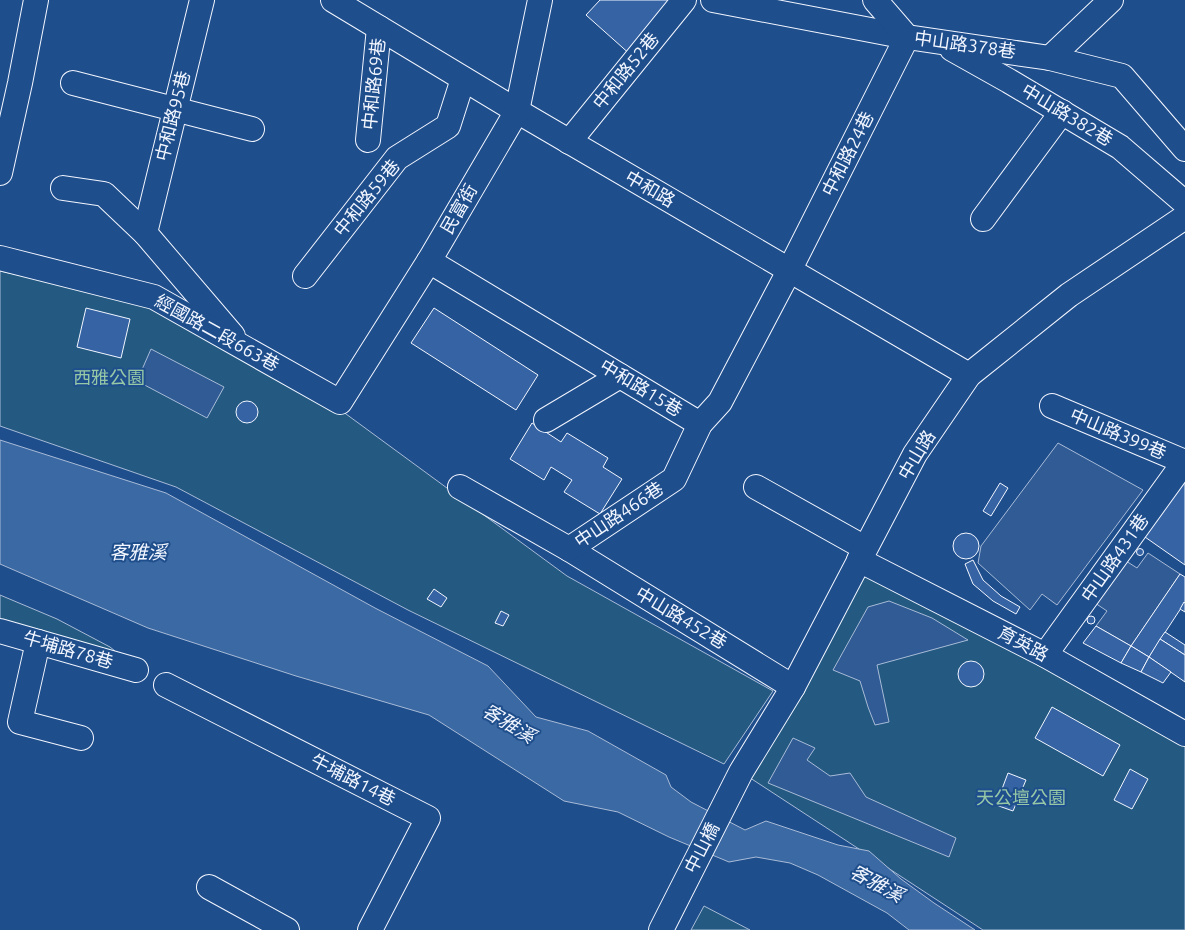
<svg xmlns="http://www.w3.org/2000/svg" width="1185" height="930" viewBox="0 0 1185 930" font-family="Ubuntu,'Noto Sans TC',sans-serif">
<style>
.green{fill:#245a82;stroke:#a8bbd7}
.parking{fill:#305b95;stroke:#a8bbd7}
.water{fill:#3b69a3;stroke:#a8bbd7}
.building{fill:#3563a3;stroke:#f2f6ff}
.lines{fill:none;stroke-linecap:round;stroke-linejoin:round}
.minor-casing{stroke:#f2f6ff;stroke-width:26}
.minor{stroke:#1f4e8c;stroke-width:24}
.labels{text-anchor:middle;stroke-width:4;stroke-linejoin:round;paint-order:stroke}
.street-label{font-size:18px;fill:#f2f6ff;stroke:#1f4e8c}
.park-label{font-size:18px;fill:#97c8a6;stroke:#1f4e8c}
.water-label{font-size:19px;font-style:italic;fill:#f2f6ff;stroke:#1f4e8c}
</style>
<rect width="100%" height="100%" fill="#1f4e8c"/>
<g class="green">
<polygon points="0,271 139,301 331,403 567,576 773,691 724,764 408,610 176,487 0,426"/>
<polygon points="859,560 1185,737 1185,930 983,930 741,772"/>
<polygon points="0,595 57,619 110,647 115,651 109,651 0,619"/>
<polygon points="704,906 750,930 691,930"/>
</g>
<g class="parking">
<polygon points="151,349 224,387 207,418 137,381"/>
<polygon points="1058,443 1143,490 1057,605 1042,594 1030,610 978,563 981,546"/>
<polygon points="1148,553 1180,574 1131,646 1096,626 1107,611 1095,603 1126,561 1137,568"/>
<polygon points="889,601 932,618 968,640 877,665 889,722 875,725 868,707 860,681 833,670 868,607"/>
<polygon points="793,738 815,748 807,760 830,776 850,773 866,797 956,838 949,857 768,783"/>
</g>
<polygon class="water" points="0,440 166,493 375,608 488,666 536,717 588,731 666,775 671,787 691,802 745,830 766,821 838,845 869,851 901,879 934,903 975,930 909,930 887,913 818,875 790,863 756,857 729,862 669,837 618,812 564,801 429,715 296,676 148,628 0,564"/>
<g class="building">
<polygon points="600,0 675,0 632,56 586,15"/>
<polygon points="86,308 130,319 121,358 77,347"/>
<polygon points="434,308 538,375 516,410 411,343"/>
<circle cx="247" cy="412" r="11"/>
<polygon points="532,423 561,442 567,433 608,458 603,467 622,479 600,514 564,492 572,480 551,467 544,480 510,459"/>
<polygon points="1185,480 1185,565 1145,537"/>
<polygon points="1000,483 1008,488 991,516 983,511"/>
<circle cx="966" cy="546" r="13"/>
<circle cx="1140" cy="552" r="3.5"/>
<polygon points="973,560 983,580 1001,596 1020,607 1016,614 993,601 973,584 965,564"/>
<polygon points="1180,574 1185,577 1185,602 1149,657 1131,646"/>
<polygon points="434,589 447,598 441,607 427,599"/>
<polygon points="1184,602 1185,603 1185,612 1180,609"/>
<polygon points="501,611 509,615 503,626 495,623"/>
<circle cx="1091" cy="620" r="4"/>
<polygon points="1096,626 1131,646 1121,663 1083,643"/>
<polygon points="1165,632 1185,645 1185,655 1160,639"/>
<polygon points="1160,639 1185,655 1185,682 1149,657"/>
<polygon points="1131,646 1149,657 1141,672 1121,663"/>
<polygon points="1149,657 1171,672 1163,683 1141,672"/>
<circle cx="971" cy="674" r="13"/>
<polygon points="1052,707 1120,745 1103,776 1035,738"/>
<polygon points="1130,769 1148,779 1132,809 1114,800"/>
<polygon points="1008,773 1026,780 1013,811 996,805"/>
</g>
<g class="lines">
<g class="minor-casing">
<g id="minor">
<polyline points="202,0 145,233 233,336"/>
<polyline points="333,0 517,111 969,375"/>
<polyline points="713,0 907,37 1050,58 1122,76 1185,149"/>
<polyline points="952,49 1009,81 1120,147 1185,203"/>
<polyline points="1050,58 1111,0"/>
<polyline points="73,83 252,129"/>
<polyline points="368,140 379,28"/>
<polyline points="569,142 684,0"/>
<polyline points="0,173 20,83 36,0"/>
<polyline points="63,188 104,194 145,233"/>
<polyline points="983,219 1062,112"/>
<polyline points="0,258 154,297 340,402 429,261 517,111 540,0"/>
<polyline points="429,261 700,424"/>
<polyline points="305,276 397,158 448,126 463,79"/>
<polyline points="1052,406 1185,462"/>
<polyline points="546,420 620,376"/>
<polyline points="460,487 569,549 793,687"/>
<polyline points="756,487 865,548"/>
<polyline points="569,549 674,479 700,424 720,402 789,271 907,37 875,0"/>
<polyline points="859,560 1045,655 1185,734"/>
<polyline points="0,631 136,670"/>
<polyline points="38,642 20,722 81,738"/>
<polyline points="1045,655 1185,461"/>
<polyline points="166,685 428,818 370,930"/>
<polyline points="209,887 287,930"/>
<polyline points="661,930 741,772 793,687 915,454 969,375 1069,295 1185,217"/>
</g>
</g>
<use href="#minor" class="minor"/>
</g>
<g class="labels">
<g class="street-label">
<text transform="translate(965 45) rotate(8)" y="6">中山路378巷</text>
<text transform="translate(626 71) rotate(-51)" y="6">中和路52巷</text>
<text transform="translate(374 84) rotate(-84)" y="6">中和路69巷</text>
<text transform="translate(1067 115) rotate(31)" y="6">中山路382巷</text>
<text transform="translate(173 116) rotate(-76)" y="6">中和路95巷</text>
<text transform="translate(848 154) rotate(-63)" y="6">中和路24巷</text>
<text transform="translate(650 189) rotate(30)" y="6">中和路</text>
<text transform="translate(367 198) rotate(-51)" y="6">中和路59巷</text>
<text transform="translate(459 209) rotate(-60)" y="6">民富街</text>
<text transform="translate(217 333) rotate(29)" y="6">經國路二段663巷</text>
<text transform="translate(641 388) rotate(31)" y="6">中和路15巷</text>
<text transform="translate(1118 434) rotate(23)" y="6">中山路399巷</text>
<text transform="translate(917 455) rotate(-59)" y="6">中山路</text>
<text transform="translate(619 515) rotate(-34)" y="6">中山路466巷</text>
<text transform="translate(1115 558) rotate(-55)" y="6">中山路431巷</text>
<text transform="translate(681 618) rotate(31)" y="6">中山路452巷</text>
<text transform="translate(1023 644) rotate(28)" y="6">育英路</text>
<text transform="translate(68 650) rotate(16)" y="6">牛埔路78巷</text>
<text transform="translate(353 780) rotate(27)" y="6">牛埔路14巷</text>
<text transform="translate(702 848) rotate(-63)" y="6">中山橋</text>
</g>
<g class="park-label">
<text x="109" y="384">西雅公園</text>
<text x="1021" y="804">天公壇公園</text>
</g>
<g class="water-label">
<text x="138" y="559">客雅溪</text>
<text transform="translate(509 723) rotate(31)" y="7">客雅溪</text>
<text transform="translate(877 883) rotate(28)" y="7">客雅溪</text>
</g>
</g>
</svg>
